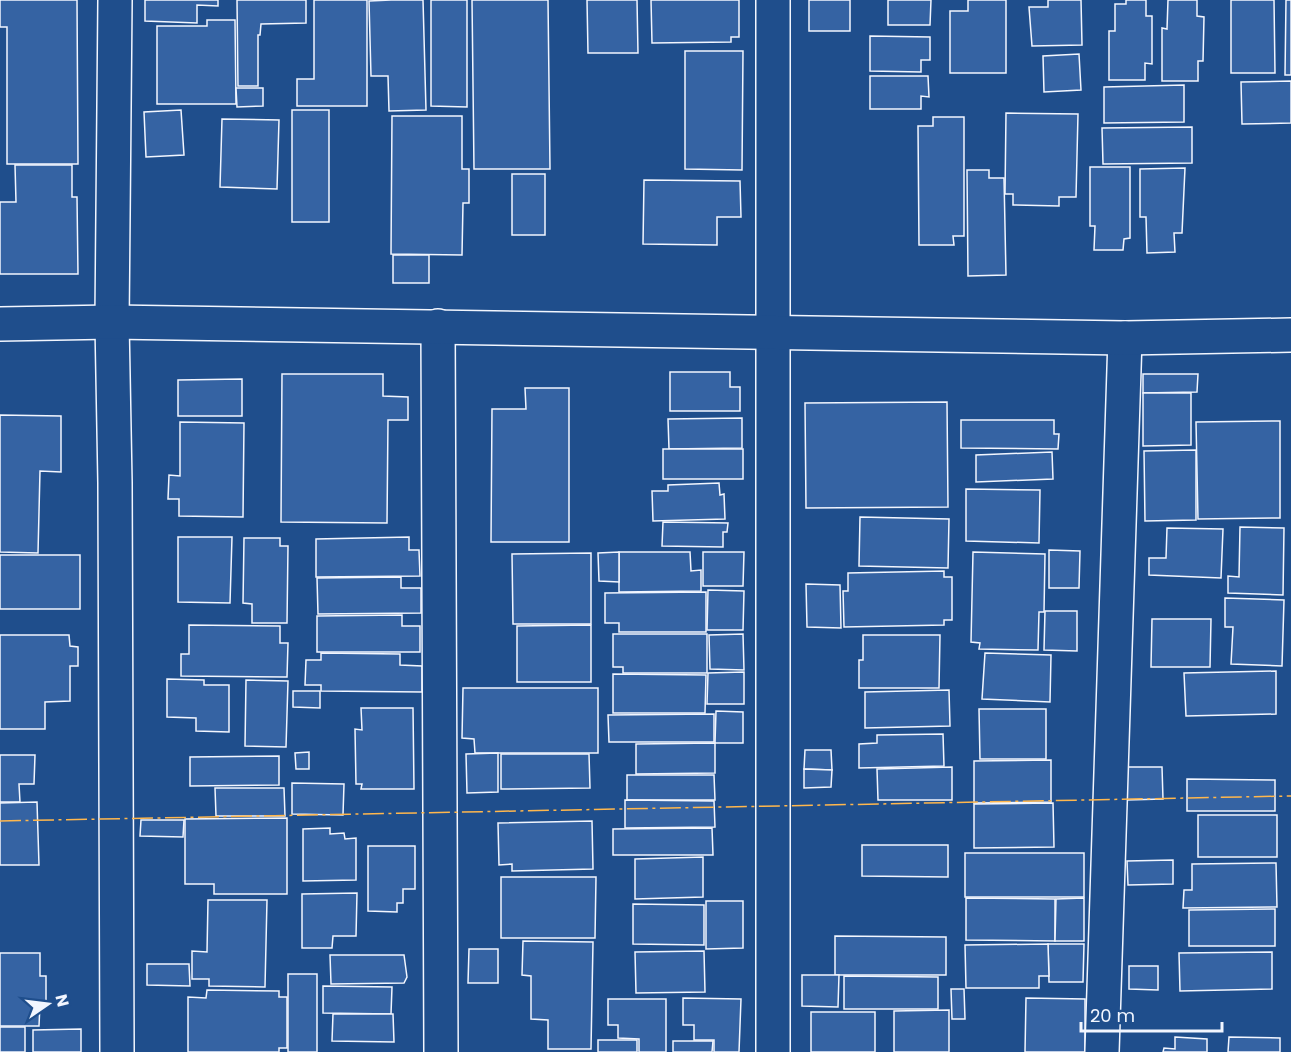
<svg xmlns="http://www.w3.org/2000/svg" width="1291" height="1052" viewBox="0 0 1291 1052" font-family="Poppins,sans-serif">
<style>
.building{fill:#3563a3;stroke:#f2f6ff;stroke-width:1.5}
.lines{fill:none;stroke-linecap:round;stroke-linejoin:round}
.street-casing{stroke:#f2f6ff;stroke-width:36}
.secondary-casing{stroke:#f2f6ff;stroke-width:36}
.street{stroke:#1f4e8c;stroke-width:33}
.secondary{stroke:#1f4e8c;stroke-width:33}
.power{stroke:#ffb74d;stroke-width:1.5;stroke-dasharray:21 4.5 3 4.5;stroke-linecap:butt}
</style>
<rect width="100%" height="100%" fill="#1f4e8c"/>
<g class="building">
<polygon points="0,0 77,0 78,164 7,164 7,27 0,27"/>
<polygon points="145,0 218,0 218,6 197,5 197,23 145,21"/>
<polygon points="237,0 306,0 306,23 261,24 260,35 258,35 258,86 238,86"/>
<polygon points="314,0 367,0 367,106 297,106 297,79 314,79"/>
<polygon points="391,0 423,0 426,110 389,111 388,76 371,76 369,1"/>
<polygon points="431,0 467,0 467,107 431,106"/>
<polygon points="472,0 548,0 550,169 474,169"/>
<polygon points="587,0 637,0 638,53 588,53"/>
<polygon points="651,0 739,0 739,37 731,37 731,42 652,43"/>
<rect x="809" y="0" width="41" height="31"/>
<polygon points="888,0 931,0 930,25 888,25"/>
<polygon points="968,0 1006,0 1006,73 950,73 950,11 968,11"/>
<polygon points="1048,0 1081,0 1082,45 1032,46 1029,7 1048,7"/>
<polygon points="1126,0 1146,0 1146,16 1152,16 1152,64 1145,63 1145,80 1109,80 1109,31 1115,31 1115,4 1126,4"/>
<polygon points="1168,0 1197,0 1197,16 1204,17 1203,61 1198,61 1198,81 1162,81 1162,28 1167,29"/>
<polygon points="1231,0 1274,0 1275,73 1231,73"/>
<polygon points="1286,0 1291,0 1291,75 1285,75"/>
<polygon points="207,20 235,20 236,104 157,104 157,26 207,26"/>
<polygon points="870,36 930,37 930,60 921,60 921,72 870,71"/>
<polygon points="685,51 743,51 742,170 685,169"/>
<polygon points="1079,54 1081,90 1044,92 1043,56"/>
<polygon points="870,76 928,76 929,97 921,96 921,109 870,109"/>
<polygon points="1291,81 1291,123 1242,124 1241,82"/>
<polygon points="1184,85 1184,122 1104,123 1104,87"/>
<polygon points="236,88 263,88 263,106 237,107"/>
<polygon points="181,110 184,155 146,157 144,112"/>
<rect x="292" y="110" width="37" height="112"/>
<polygon points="1006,113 1078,114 1076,197 1059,197 1059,206 1013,205 1013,194 1005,194"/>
<polygon points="392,116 462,116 462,169 469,169 469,203 463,203 462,255 391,254"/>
<polygon points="933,117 964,117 964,236 953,236 954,245 919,245 918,126 933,126"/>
<polygon points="222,119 279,120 277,189 220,187"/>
<polygon points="1192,127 1192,163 1103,164 1102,128"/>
<polygon points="15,165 72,165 72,197 77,197 78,274 0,274 0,202 16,202"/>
<polygon points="1090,167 1130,167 1130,238 1124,239 1123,250 1094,250 1095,226 1090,226"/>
<polygon points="1185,168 1182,233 1174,233 1175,252 1147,253 1146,217 1140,217 1140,169"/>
<polygon points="967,170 989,170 989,178 1004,178 1006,275 968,276"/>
<rect x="512" y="174" width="33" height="61"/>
<polygon points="644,180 740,181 741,217 717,217 717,245 643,244"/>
<rect x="393" y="255" width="36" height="28"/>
<polygon points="670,372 730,372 730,387 740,387 740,411 670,411"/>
<polygon points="282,374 383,374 383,396 408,397 408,420 388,420 387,523 281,522"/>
<polygon points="1143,374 1198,374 1197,392 1143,393"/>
<polygon points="242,379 242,416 178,416 178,380"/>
<polygon points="525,388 569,388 569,542 491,542 492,409 526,409"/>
<polygon points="1143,393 1191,393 1191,445 1143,446"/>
<polygon points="947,402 948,507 806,508 805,403"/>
<polygon points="0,415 61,416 61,472 40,471 38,553 0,552"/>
<polygon points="742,418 742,448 669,449 668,419"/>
<polygon points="961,420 1054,420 1054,434 1059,434 1058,449 961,448"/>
<polygon points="1280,421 1280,518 1198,519 1196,422"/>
<polygon points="180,422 244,423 243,517 179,516 179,499 168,499 169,475 180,476"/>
<rect x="663" y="449" width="80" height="30"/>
<polygon points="1196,450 1196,520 1145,521 1144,451"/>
<polygon points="1052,452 1053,479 976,482 976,455"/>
<polygon points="719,483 720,495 724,494 725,519 653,521 652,491 668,491 668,485"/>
<polygon points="966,489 1040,490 1039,543 966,541"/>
<polygon points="860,517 949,519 948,568 859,566"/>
<polygon points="663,522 728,523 727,532 723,532 723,547 662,546"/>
<polygon points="1240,527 1284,528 1283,595 1228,593 1228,576 1239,577"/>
<polygon points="1167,528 1223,529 1221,578 1149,575 1149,558 1166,558"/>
<polygon points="178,537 232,537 230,603 178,602"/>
<polygon points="409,537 409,550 419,550 420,576 316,577 316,539"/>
<polygon points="244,538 280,538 280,546 288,546 287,623 252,623 252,604 243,603"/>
<polygon points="1049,550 1080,551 1079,588 1049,588"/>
<polygon points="619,552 690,552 691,571 701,570 701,591 619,592"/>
<polygon points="619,552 619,582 599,581 598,553"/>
<polygon points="703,552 744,552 743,586 703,586"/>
<polygon points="973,552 1045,554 1044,612 1039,612 1038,650 979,649 980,643 971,642"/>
<polygon points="591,553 591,624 513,624 512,554"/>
<rect x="0" y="555" width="80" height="54"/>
<polygon points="944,571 944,577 952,577 952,620 944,620 944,625 844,627 843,591 848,591 848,573"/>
<polygon points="401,577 401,588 421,588 421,613 318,614 317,578"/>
<polygon points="806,584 840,585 841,628 807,627"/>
<polygon points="708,590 744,591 743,630 707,630"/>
<polygon points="706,592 706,632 619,632 619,623 605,623 605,593"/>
<polygon points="1225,598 1284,600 1282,666 1231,664 1233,627 1225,627"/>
<polygon points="1045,611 1077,611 1077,651 1044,650"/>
<polygon points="402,615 402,626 420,626 420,652 317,652 317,616"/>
<polygon points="1152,619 1211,619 1210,667 1151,667"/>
<polygon points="189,625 280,626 280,643 288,643 287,677 181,676 181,654 189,654"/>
<polygon points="591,625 591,682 517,682 517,626"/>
<polygon points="613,634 707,634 707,673 623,673 623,667 613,667"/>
<polygon points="743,634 744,670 710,669 709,635"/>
<polygon points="0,635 69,635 70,646 78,647 78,666 70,666 70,701 45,702 45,729 0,729"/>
<polygon points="863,635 940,635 939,688 859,688 859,660 863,660"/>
<polygon points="321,653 400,654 400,665 422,666 422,692 321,691 321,685 305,685 306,660 321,660"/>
<polygon points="985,653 1051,655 1050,702 982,699"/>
<polygon points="1276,671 1276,714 1186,716 1184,673"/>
<polygon points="744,672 744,704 707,704 708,673"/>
<polygon points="613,674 706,675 705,713 613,713"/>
<polygon points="167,679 204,680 204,685 229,685 229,732 196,731 196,718 167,717"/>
<polygon points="246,680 288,681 286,747 245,746"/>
<polygon points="463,688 598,688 598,753 475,753 474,739 462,738"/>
<polygon points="949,690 950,726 865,728 865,692"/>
<polygon points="293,691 320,691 320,708 293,707"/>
<polygon points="361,708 413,708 414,789 361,789 362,784 356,784 355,729 362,730"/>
<polygon points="979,709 1046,709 1046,759 980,759"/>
<polygon points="716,711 743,712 743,743 715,743"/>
<polygon points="714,714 714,742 609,742 608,715"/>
<polygon points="943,734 944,766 859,768 859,744 877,743 877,735"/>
<polygon points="715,743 715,773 636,774 636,744"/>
<polygon points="805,750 831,750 832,770 804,769"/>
<polygon points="309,752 309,769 296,769 295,753"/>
<polygon points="498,753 498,792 467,793 466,754"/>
<polygon points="501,754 589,754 590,788 501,789"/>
<polygon points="0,755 35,755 34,784 19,784 20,802 0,802"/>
<polygon points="279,756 279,785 190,786 190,757"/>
<polygon points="1051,760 1051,802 974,803 974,761"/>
<polygon points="952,767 952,800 878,800 877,769"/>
<polygon points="1127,767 1162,767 1163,799 1127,800"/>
<polygon points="804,769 832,770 831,787 804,788"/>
<polygon points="627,775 714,775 715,800 627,800"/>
<polygon points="1187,779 1275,780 1275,811 1187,811"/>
<polygon points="292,783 344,784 343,815 292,814"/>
<polygon points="215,788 284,788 285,816 216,816"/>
<polygon points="625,800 714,801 715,827 625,828"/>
<polygon points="37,802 39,865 0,865 0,803"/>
<polygon points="1053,803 1054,847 974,848 974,804"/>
<rect x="1198" y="815" width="79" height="42"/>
<polygon points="287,818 287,894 214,894 214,884 185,884 185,819"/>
<polygon points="141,820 184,820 183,837 140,836"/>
<polygon points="592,821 593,869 512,871 512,864 499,865 498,823"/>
<polygon points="330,828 330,834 344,833 345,839 356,838 356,880 303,881 303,829"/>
<polygon points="712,828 713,855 613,855 613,829"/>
<polygon points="862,845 948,845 948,877 862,876"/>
<polygon points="368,846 415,846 415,889 403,889 403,903 397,903 397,912 368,911"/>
<rect x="965" y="853" width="119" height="44"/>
<polygon points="703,857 703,897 635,899 635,859"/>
<polygon points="1173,860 1173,884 1128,885 1127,861"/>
<polygon points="1276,863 1277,907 1183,908 1184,890 1192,890 1192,864"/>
<polygon points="501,877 596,877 595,938 501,938"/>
<polygon points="357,893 356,936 333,936 332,948 302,948 302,894"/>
<polygon points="966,898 1055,899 1055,941 966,940"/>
<polygon points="1084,898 1084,941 1055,941 1056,899"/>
<polygon points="208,900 267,900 265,987 209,986 209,979 192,979 192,951 207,952"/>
<polygon points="706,901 743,901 743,948 706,949"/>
<polygon points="633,904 704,905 704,945 633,944"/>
<polygon points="1275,909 1275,946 1189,946 1189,910"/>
<polygon points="835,936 946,937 946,975 835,975"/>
<polygon points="523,941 593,942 591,1049 548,1049 548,1020 531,1019 531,976 522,975"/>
<polygon points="1048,944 1084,944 1083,982 1049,982"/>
<polygon points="1048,944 1049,976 1039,976 1039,988 966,988 965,945"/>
<polygon points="469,949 498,949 498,983 468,983"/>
<polygon points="704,951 705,992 636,993 635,952"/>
<polygon points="1272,952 1272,989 1180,991 1179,953"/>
<polygon points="0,953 40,953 40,976 46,976 46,1004 40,1004 39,1026 0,1026"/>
<polygon points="330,955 404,955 407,977 404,983 331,984"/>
<polygon points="147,964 189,964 190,986 147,985"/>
<polygon points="1129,966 1158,966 1158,990 1129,989"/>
<rect x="288" y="974" width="29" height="78"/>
<polygon points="802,975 839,975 838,1007 802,1006"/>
<polygon points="844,976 938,977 938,1009 844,1009"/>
<polygon points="323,986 392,987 391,1014 323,1013"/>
<polygon points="951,989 964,989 965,1019 952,1019"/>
<polygon points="207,990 279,991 279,997 287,997 287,1048 279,1048 279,1052 188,1052 188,997 206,998"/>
<polygon points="683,998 741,999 739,1052 714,1052 714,1040 694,1040 694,1025 683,1025"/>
<polygon points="1026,998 1085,999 1085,1052 1025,1052"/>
<polygon points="608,999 666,999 666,1052 639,1052 639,1039 618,1038 618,1025 608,1025"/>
<polygon points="949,1010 949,1052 894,1052 894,1011"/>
<rect x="811" y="1012" width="64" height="40"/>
<polygon points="333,1014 393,1014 394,1042 332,1041"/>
<rect x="0" y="1027" width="25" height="25"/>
<polygon points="81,1029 81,1052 33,1052 33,1030"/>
<polygon points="1175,1037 1207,1039 1207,1052 1163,1052 1164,1048 1175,1049"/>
<polygon points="1229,1037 1280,1038 1280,1052 1228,1052"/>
<rect x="598" y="1040" width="39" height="12"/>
<polygon points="673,1041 713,1041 712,1052 673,1052"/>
</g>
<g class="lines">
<g class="street-casing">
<g id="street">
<polyline points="115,0 112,322 115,483 117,1052"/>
<polyline points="438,326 441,1052"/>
<polyline points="773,1052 773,0"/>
<polyline points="1102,1052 1125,338"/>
</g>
</g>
<g class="secondary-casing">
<polyline id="secondary" points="0,324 112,322 1125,338 1291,335"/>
</g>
<use href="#street" class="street"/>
<use href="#secondary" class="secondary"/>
<polyline class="power" points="0,821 1291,796"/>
</g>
<g transform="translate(48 1004) rotate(76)" stroke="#1f4e8c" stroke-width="4.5" paint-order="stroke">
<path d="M0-4.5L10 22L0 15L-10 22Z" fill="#f2f6ff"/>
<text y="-9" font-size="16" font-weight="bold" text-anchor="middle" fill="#f2f6ff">N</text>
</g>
<path d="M1081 1022v9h141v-9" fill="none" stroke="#f2f6ff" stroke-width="3"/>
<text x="1090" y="1022" font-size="18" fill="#f2f6ff" stroke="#1f4e8c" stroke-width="4.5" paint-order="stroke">20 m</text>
</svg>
